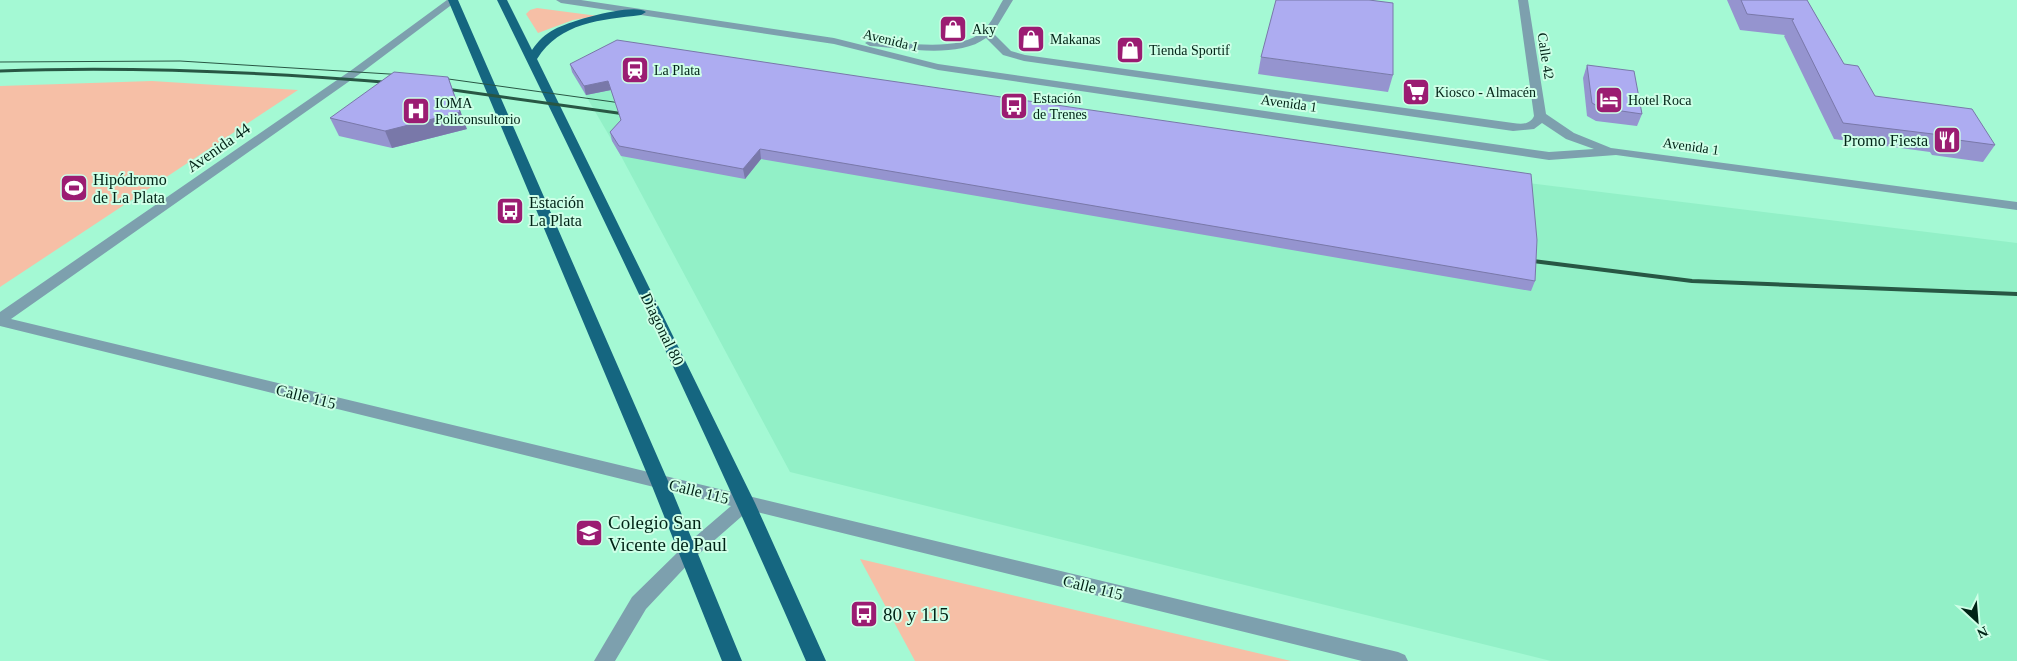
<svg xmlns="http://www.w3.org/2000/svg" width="2017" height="661" viewBox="0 0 2017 661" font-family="Georgia,serif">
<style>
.built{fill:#92f0c7}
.green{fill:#f6bfa6}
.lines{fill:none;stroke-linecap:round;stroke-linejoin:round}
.minor{fill:#7da0ae;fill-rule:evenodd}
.major{fill:#156680;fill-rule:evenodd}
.tram{stroke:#285744;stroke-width:1}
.rail-far1{stroke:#285744;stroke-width:3}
.rail{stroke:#285744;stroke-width:4}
.wall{fill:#9594cf}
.shaded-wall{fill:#7978a9}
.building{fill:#adacf1;stroke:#7978a9}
.labels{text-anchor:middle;stroke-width:4;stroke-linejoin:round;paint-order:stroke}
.far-poi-label{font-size:14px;fill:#002316;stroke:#ceffe7;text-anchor:start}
.far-street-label{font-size:14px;fill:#002316;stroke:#ceffe7}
.poi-label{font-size:16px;fill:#002316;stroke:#ceffe7;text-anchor:start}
.street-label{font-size:16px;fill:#002316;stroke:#ceffe7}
.near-poi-label{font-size:19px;fill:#002316;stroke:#ceffe7;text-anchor:start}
</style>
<rect width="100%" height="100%" fill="#a4f9d4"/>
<polygon class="built" points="598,58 1528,183 2017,243 2017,661 1551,661 790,472 621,156 572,72"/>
<g class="green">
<polygon points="537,8 598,16 573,20 538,33 526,14 530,10"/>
<polygon points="152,81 298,90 0,287 0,86"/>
<polygon points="860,559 1291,661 915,661"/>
</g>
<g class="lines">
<g class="minor">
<polygon points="447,0 458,0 361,73 11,319 1398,652 1405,655 1408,661 1362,661 749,510 693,559 646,609 615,661 594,661 632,597 681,549 731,506 0,326 0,312 353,69"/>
<path d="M 556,0 L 581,0 L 834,38 L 938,64 L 1549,152 L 1594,149 L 1566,139 L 1542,123 L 1534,129 L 1513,131 L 1024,61 L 1003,55 L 986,38 C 958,59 903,48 870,46 L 865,43 L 870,40 C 901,42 960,54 984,30 C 992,22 997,10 1003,0 L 1013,0 L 993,33 L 1011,51 L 1025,55 L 1513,123 C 1521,124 1530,125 1534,116 L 1518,0 L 1528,0 L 1546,114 L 1574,133 L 1611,148 L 2017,202 L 2017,210 L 1616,155 L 1549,160 L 938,70 L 834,44 L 561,3 Z"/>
</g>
<g class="major">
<polygon points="448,0 458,0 668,481 742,661 722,661 650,481"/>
<path d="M 497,0 L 507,0 L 532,50 C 538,41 545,34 555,29 C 569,21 635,2 646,12 L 641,15 C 601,20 560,22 537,59 L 755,503 L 826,661 L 806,661 C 709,438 604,218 497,0 Z"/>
</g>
<g class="tram">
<polyline points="0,62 180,61 405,75"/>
<polyline points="434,77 628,104"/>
</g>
<g class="rail-far1">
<path d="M 0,71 C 132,66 263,72 395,83"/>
<polyline points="439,88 632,115"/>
</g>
<polyline class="rail" points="1533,261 1692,281 2017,294"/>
</g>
<g class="wall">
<polygon points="1727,0 1807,0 1844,64 1875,96 1995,145 1983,162 1932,155 1930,152 1834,139 1784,36 1785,35 1740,30"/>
<polygon points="1261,57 1393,75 1388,92 1258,74"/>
<polygon points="570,64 1535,281 1531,291 761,159 745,179 621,156 612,141 610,132 621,120 611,90 586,95 572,72"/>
<polygon points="1587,65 1642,114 1637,126 1596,121 1587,116 1583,78"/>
<polygon points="330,118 467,129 392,148 339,136"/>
</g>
<g class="shaded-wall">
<polygon points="448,77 467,129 392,148 385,131"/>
<polygon points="608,81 611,90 586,95 584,86"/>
<polygon points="760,149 761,159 745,179 743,169"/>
</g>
<g class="building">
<polygon points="1276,0 1369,0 1393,3 1393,75 1261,57"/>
<polygon points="1741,0 1807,0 1844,64 1858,66 1875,96 1972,109 1995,145 1943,138 1941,135 1843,123 1792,20 1794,19 1747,14"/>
<polygon points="617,40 870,78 1531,174 1537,240 1535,281 760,149 743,169 619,146 610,132 621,120 608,81 584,86 570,64"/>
<polygon points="1587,65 1634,71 1642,114 1601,108 1592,103"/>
<polygon points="394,72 448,77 460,112 385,131 330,118"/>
</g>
<defs>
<g id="shop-square" transform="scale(1.4375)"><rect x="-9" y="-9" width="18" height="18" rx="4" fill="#9b1c72" stroke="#ceffe7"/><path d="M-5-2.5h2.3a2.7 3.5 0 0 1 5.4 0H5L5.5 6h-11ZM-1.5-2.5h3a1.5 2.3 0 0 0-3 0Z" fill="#fff"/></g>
<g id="station-square" transform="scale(1.4375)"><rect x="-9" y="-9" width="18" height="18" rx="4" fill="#9b1c72" stroke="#ceffe7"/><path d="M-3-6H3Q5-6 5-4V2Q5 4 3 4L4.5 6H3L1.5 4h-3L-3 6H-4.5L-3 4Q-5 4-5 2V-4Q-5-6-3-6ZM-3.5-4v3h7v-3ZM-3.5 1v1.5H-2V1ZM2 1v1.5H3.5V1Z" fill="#fff"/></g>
<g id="supermarket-square" transform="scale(1.4375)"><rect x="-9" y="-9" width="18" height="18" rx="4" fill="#9b1c72" stroke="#ceffe7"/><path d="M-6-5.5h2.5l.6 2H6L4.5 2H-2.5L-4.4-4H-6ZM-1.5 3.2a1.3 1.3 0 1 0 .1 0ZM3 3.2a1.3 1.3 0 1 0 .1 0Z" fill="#fff"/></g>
<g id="hotel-square" transform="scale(1.4375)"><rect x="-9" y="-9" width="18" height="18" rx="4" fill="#9b1c72" stroke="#ceffe7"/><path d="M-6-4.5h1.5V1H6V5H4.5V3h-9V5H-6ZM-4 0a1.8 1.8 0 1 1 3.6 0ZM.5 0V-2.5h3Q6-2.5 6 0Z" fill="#fff"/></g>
<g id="bus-square" transform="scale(1.4375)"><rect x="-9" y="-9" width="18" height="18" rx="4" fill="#9b1c72" stroke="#ceffe7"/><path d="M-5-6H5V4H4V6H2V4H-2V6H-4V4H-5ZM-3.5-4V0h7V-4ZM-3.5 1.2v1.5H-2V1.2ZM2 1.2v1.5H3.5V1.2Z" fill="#fff"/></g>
<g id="hospital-square" transform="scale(1.4375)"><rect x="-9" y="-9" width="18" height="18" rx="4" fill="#9b1c72" stroke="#ceffe7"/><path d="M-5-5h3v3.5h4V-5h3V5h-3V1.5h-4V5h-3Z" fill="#fff"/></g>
<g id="restaurant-square" transform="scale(1.4375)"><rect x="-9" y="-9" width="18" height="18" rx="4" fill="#9b1c72" stroke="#ceffe7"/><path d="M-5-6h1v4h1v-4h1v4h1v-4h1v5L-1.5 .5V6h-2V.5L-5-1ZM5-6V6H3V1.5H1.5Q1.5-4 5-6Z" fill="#fff"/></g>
<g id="stadium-square" transform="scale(1.4375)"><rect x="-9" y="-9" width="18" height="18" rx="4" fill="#9b1c72" stroke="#ceffe7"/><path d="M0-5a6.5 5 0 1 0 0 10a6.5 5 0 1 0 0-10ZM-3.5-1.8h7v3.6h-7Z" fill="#fff"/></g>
<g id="school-square" transform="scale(1.4375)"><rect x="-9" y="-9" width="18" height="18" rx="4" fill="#9b1c72" stroke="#ceffe7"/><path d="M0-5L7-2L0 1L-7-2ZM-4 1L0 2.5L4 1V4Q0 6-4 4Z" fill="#fff"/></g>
</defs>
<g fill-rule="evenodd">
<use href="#shop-square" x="953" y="29"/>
<use href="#shop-square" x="1031" y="39"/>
<use href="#shop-square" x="1130" y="50"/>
<use href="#station-square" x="635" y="70"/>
<use href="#supermarket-square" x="1416" y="92"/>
<use href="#hotel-square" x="1609" y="100"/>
<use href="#bus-square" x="1014" y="106"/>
<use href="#hospital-square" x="416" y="111"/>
<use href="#restaurant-square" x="1947" y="140"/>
<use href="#stadium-square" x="74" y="188"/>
<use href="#bus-square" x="510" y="211"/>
<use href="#school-square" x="589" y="533"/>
<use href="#bus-square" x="864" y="614"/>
</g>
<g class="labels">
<g class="far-poi-label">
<text x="972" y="34">Aky</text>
<text x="1050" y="44">Makanas</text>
<text x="1149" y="55">Tienda Sportif</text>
<text x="654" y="75">La Plata</text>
<text x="1435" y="97">Kiosco - Almacén</text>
<text x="1033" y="103">Estación<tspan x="1033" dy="16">de Trenes</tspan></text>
<text x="1628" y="105">Hotel Roca</text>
<text x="435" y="108">IOMA<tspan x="435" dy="16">Policonsultorio</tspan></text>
</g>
<g class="far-street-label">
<text transform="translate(891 40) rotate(14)" y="5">Avenida 1</text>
<text transform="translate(1546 56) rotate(81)" y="5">Calle 42</text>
<text transform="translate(1289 103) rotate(8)" y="5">Avenida 1</text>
<text transform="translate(1691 146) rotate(8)" y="5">Avenida 1</text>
</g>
<g class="poi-label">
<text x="1928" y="146" text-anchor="end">Promo Fiesta</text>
<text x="93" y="185">Hipódromo<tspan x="93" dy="18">de La Plata</tspan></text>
<text x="529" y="208">Estación<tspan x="529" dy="18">La Plata</tspan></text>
</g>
<g class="street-label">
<text transform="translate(218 147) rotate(-35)" y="6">Avenida 44</text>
<text transform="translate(663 329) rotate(64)" y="6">Diagonal 80</text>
<text transform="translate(306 396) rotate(14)" y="6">Calle 115</text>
<text transform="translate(699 491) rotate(14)" y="6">Calle 115</text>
<text transform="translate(1093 587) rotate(14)" y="6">Calle 115</text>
</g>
<g class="near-poi-label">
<text x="608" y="529">Colegio San<tspan x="608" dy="22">Vicente de Paul</tspan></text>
<text x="883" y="621">80 y 115</text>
</g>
</g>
<g transform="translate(1977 621) rotate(154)" stroke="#ceffe7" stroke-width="4" paint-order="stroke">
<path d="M0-4L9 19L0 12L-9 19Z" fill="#002316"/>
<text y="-8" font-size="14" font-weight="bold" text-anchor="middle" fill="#002316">N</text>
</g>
</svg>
